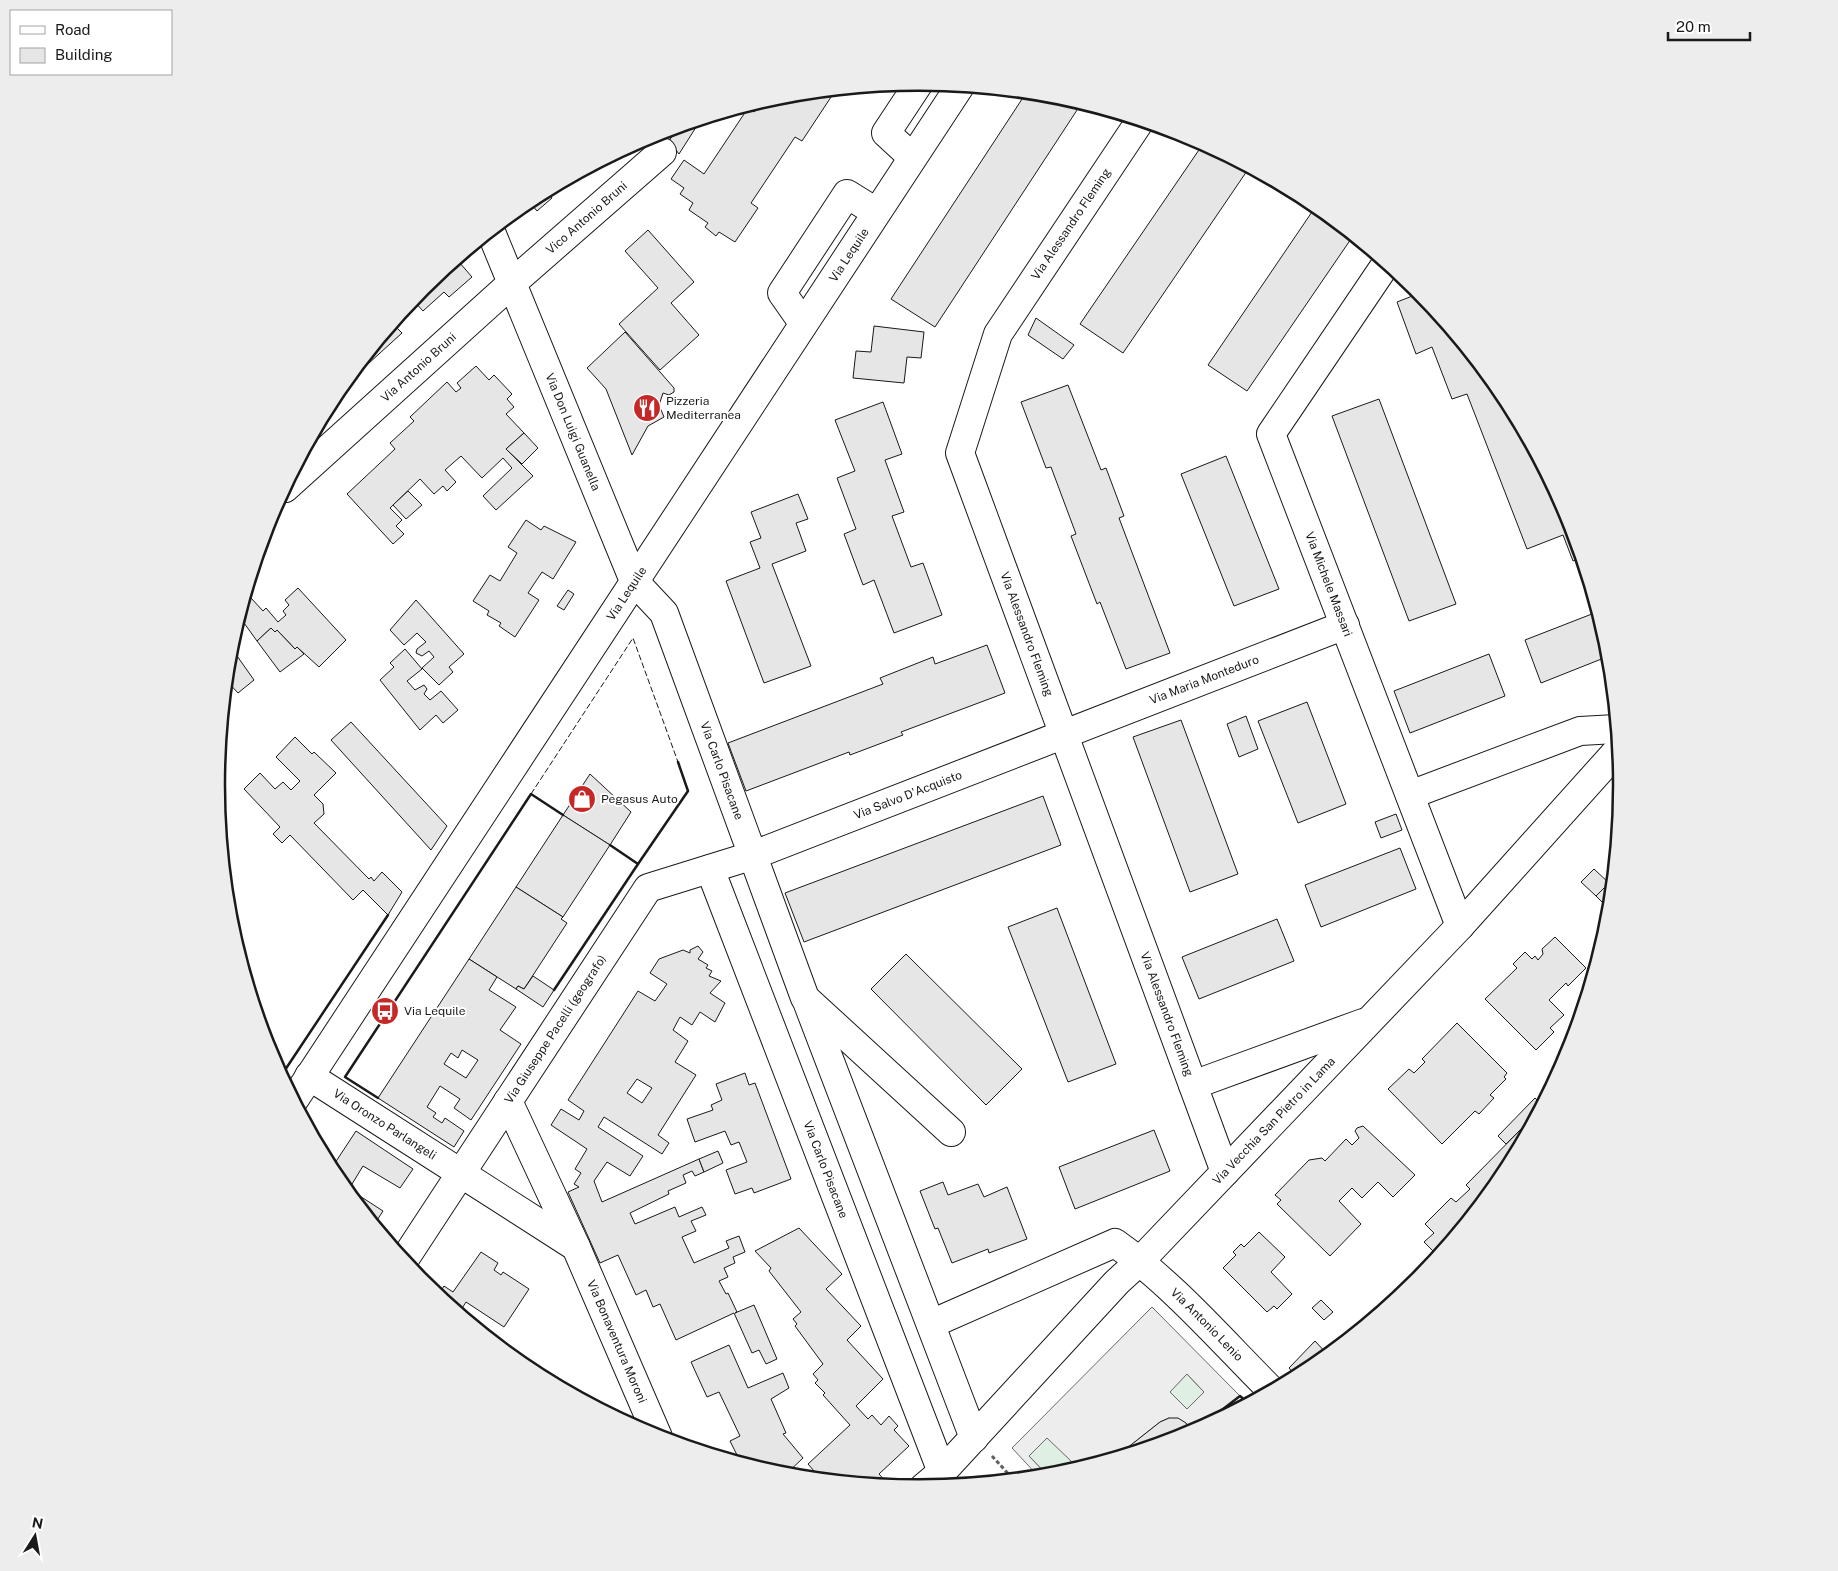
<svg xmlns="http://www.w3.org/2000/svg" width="1838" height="1571" viewBox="0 0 1838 1571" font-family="'Public Sans',sans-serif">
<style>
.grass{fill:#e0efe3;stroke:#6a6a6a}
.parking{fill:#ededed;stroke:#6a6a6a;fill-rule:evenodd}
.building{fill:#e6e6e6;stroke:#1a1a1a;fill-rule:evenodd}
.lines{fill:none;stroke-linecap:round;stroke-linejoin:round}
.minor-casing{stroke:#1a1a1a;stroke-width:30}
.major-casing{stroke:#1a1a1a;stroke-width:30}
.path{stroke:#5f5f5f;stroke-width:3;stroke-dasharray:4 2.5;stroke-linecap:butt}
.minor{stroke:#fff;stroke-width:28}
.major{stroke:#fff;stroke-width:28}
.fence{stroke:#1a1a1a;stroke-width:1;stroke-dasharray:6 2.5;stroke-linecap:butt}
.wall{stroke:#1a1a1a;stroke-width:2.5}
.labels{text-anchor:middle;stroke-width:4;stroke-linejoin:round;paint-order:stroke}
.street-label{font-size:12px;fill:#1a1a1a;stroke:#fff}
.poi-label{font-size:12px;fill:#1a1a1a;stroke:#fff;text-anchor:start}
.rim{fill:none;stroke:#1a1a1a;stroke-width:2.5}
</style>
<rect width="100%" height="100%" fill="#fff"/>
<g class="grass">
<polygon points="1187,1374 1204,1392 1187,1409 1169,1392"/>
<polygon points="1048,1437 1072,1462 1060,1474 1048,1476 1029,1456"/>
</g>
<path class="parking" d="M 1152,1307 L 1240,1396 L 1192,1433 L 1169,1418 L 1160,1422 L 1117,1456 L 1060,1474 L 1072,1462 L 1047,1438 L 1029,1456 L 1048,1476 L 1039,1477 L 1012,1448 ZM 1187,1374 L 1204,1392 L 1187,1409 L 1170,1392 Z"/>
<g class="building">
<polygon points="835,91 802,141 795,137 751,203 758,208 735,242 719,232 716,236 705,227 708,223 689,210 693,203 680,194 684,188 671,179 684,160 704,174 748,108 754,112 761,102 782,96"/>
<polygon points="1026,93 1056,96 1081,104 935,327 891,299"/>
<polygon points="700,121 679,154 669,141 678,127"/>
<polygon points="1203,144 1249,168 1123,353 1080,324"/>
<polygon points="547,191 552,198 537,211 532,205 522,215 518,210"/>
<polygon points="1316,206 1353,236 1247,391 1208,365"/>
<polygon points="648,230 694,282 671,303 699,335 660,370 619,324 658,288 625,251"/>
<polygon points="459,258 461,260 459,262 472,277 449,297 444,292 423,311 413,300 422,288"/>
<polygon points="1420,293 1504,395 1569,517 1581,558 1573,561 1563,535 1527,549 1467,394 1452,399 1432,347 1416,354 1397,302"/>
<polygon points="1036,318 1074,345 1063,359 1028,335"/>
<polygon points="393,324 402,333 335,394"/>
<polygon points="874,326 924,332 921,358 907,357 904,383 853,378 856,351 871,352"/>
<polygon points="625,332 674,388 674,392 669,395 663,393 659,405 664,417 648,426 632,455 606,389 587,368"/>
<polygon points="476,366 489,380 494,375 512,394 507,399 514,407 506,414 524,433 506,449 533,476 496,510 483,496 512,468 503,458 482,478 461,456 445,470 456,482 447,491 443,486 434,494 420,479 390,508 402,520 396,526 404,534 393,544 347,494 395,449 390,443 414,421 410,417 447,382 456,392 461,388 457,383"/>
<polygon points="1068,385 1101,470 1106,468 1124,516 1119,518 1170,653 1126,669 1100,602 1097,604 1071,536 1076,534 1051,467 1046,468 1021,402"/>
<polygon points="1379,399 1456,604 1409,621 1332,416"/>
<polygon points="883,402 902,454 885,460 904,512 892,516 911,567 923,563 942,615 894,633 874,580 863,585 844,534 856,529 837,478 855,471 835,420"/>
<polygon points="524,433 538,448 522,464 506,449"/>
<polygon points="1226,456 1279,589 1234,606 1181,474"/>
<polygon points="408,491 422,505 406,519 393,505"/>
<polygon points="798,494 808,519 796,523 806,551 772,564 811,666 764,683 726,581 760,568 750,542 761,538 751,512"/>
<polygon points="526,520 541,530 544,526 576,542 553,579 542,572 528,593 539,600 515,637 499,626 501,623 487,615 489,611 473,601 490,575 500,581 517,553 508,547"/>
<polygon points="298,588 346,640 319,667 297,647 295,649 277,630 275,632 271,628 257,641 239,616 243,605 251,598 263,611 266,608 278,622 286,615 283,611 289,605 285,600"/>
<polygon points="568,590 574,594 564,610 557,606"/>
<polygon points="416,600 464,654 449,667 453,672 439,685 422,668 434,657 429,651 422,656 416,653 417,649 426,642 417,633 404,645 390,630"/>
<polygon points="1597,612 1609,656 1541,683 1525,640"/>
<polygon points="271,628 275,632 277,630 295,649 297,647 304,654 280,672 257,641"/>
<polygon points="987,645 1005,693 901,732 903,735 850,755 849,752 746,791 728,743 883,684 880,678 933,657 935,664"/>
<polygon points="230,646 254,680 238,693 226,680"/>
<polygon points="405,649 422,669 407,681 415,690 424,685 427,689 424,694 430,700 441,691 458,710 443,723 436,715 420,730 380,680 394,667 390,663"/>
<polygon points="1489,654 1505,696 1410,733 1394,691"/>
<polygon points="1307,702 1346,804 1298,823 1258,721"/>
<polygon points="1246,716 1258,749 1239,757 1227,724"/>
<polygon points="1181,720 1238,874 1190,892 1133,737"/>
<polygon points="351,722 447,826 431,850 331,740"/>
<polygon points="295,737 312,754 314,752 336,773 314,795 323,804 324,814 314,823 369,879 371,877 374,881 382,872 402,892 388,915 363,890 353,900 290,835 282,843 273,834 280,827 244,789 260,773 275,789 283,782 291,790 300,781 276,757"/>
<polygon points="590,774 631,812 610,845 563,815"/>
<polygon points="1043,796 1061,845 804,942 785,893"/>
<polygon points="1396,814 1402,830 1381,838 1375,822"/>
<polygon points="563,815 610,845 563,917 516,887"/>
<polygon points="1400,848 1416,889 1321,927 1305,885"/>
<polygon points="1614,867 1610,910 1596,896 1609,883 1609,874"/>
<polygon points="1594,869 1609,883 1596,896 1581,882"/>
<polygon points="516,887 563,917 561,919 567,923 524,989 518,986 516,989 469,959"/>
<polygon points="1057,908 1116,1064 1068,1082 1008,927"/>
<polygon points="1277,919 1294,961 1199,999 1182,957"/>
<polygon points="1555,937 1586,968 1568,986 1566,983 1549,1000 1564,1015 1550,1028 1554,1032 1536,1050 1485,999 1517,968 1513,964 1525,952 1532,959 1535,956 1538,960 1543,954 1542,949"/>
<path d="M 698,946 L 703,952 L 698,959 L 708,965 L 706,968 L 712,971 L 709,976 L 721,981 L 710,993 L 725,1003 L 715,1022 L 700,1012 L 692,1025 L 680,1017 L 673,1030 L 688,1041 L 675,1062 L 696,1075 L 658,1135 L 669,1143 L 662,1154 L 604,1117 L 598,1127 L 643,1156 L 630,1176 L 607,1162 L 594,1181 L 602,1202 L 699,1159 L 704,1172 L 695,1176 L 692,1171 L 683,1175 L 686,1183 L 668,1191 L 669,1194 L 630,1213 L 635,1224 L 675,1207 L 679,1217 L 702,1207 L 706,1215 L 691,1221 L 696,1231 L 682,1237 L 694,1263 L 729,1248 L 726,1241 L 739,1236 L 745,1252 L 733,1257 L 735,1263 L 724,1268 L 728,1277 L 719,1281 L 726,1294 L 728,1293 L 737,1312 L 735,1313 L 754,1305 L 777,1359 L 766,1364 L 759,1350 L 752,1353 L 734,1313 L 676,1340 L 660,1304 L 653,1307 L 646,1290 L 636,1295 L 618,1255 L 600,1263 L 568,1192 L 579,1187 L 574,1184 L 581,1173 L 575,1169 L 587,1149 L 551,1125 L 561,1109 L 579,1120 L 584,1111 L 568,1100 L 638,991 L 655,1001 L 667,984 L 650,973 L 659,959 L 683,950 L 690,953 L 690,950 ZM 637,1079 L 652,1088 L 642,1103 L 627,1093 Z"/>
<polygon points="906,954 1022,1069 986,1105 871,989"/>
<path d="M 469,959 L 497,977 L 489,990 L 516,1007 L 500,1030 L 521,1044 L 471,1120 L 454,1108 L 460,1099 L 440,1086 L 427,1107 L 436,1113 L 433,1117 L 442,1123 L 445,1118 L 464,1131 L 454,1147 L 378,1098 ZM 462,1050 L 478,1060 L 466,1078 L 444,1064 L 451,1053 L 458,1058 Z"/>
<polygon points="533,976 554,990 543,1007 516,989 518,986 524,989"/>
<polygon points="1457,1023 1507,1073 1504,1077 1506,1079 1490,1095 1494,1098 1479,1114 1475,1111 1442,1144 1388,1089 1409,1069 1414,1073 1425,1062 1422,1059"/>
<polygon points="745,1073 749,1085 755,1083 791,1179 754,1193 752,1188 735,1194 726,1170 747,1162 739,1142 731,1145 725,1131 695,1142 687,1119 713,1110 711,1105 722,1100 716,1084"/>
<polygon points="1535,1098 1542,1105 1538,1112 1506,1144 1498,1136"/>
<polygon points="1538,1112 1503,1176 1438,1256 1424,1242 1434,1233 1425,1224 1451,1198 1456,1202 1470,1189 1466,1185"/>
<polygon points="1363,1126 1415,1175 1393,1197 1378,1182 1362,1198 1352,1188 1339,1201 1361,1224 1330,1256 1277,1204 1281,1200 1275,1195 1309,1160 1322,1158 1325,1161 1346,1139 1352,1145 1359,1138 1355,1131 1357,1128"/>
<polygon points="1154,1130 1170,1171 1075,1209 1059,1167"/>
<polygon points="356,1131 413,1169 400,1188 363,1166 349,1189 383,1211 374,1225 331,1169"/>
<polygon points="718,1151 723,1163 704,1172 699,1159"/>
<polygon points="943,1182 948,1195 978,1184 984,1197 1007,1187 1027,1239 989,1253 988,1249 952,1263 938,1228 935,1229 920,1191"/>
<polygon points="799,1228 842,1274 826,1289 861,1326 847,1340 883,1379 856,1406 868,1419 872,1415 881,1425 889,1416 898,1426 894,1430 909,1446 879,1474 890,1486 821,1479 808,1464 850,1425 823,1395 825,1393 815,1383 818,1380 813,1374 823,1364 795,1326 797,1324 793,1319 801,1312 769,1271 771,1268 755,1251"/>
<polygon points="1259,1232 1285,1257 1271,1272 1292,1294 1277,1309 1274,1306 1267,1312 1223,1268 1236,1255 1233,1252 1241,1244 1244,1247"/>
<polygon points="481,1252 498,1263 494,1270 501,1275 503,1272 529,1289 504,1327 466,1302 459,1313 438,1296 444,1286 453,1292"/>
<polygon points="1321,1300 1333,1312 1324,1320 1312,1308"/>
<polygon points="1315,1341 1328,1355 1297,1377 1289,1368"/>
<polygon points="729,1345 748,1388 783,1373 789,1388 771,1399 786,1433 783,1434 803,1458 785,1475 742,1463 739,1459 730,1441 740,1436 719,1392 707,1397 691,1362"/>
<polygon points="1169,1418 1178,1418 1186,1423 1192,1433 1117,1456 1160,1422"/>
</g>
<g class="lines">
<g class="minor-casing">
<g id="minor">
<path id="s1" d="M 1140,121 L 998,334 L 960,453 L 1225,1172"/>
<polyline points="912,157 886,133 919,83"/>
<path id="s2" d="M 491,232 L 634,581 L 664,613 L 805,998 L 951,1132"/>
<path id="s3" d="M 1386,264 L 1271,434 L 1460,926"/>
<polyline points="803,323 782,293 847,194 876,212"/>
<path id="s4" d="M 285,488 L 511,284 L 662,152"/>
<polyline points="1410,795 1580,731 1616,729"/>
<path id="s5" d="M 710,869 L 942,1472"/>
<polyline points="808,1004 974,1438"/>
<path id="s6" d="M 309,1076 L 576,1247 L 658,1437"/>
<polyline points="1193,1085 1363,1023"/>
<polyline points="508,1101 576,1247"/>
<path id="s7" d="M 404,1260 L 648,888 L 751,856 L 1345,625"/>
<path id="s8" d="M 931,1324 L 1115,1243 C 1173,1284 1221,1340 1271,1390"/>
<path id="s9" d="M 923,1488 L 942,1472 L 1117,1282 L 1140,1261 L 1460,926 L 1618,750"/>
</g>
</g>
<g class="major-casing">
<g id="major">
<path id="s10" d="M 294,1100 L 960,86"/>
</g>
</g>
<polyline class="path" points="992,1456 1013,1479"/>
<use href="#minor" class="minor"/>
<use href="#major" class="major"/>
<polyline class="fence" points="531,794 633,638 678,762"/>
<g class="wall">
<polyline points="610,845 638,864 688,791 678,762"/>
<polyline points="554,990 638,864"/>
<polyline points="281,1076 388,915"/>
<polyline points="378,1098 345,1077 531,794 563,815"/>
<polyline points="1192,1433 1240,1396 1248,1403"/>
</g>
</g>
<defs>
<g id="restaurant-disc" transform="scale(1.4375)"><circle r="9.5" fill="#c62828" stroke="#fff"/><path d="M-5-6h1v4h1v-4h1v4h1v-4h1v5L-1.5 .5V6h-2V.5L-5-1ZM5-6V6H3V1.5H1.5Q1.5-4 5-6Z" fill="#fff"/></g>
<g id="shop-disc" transform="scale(1.4375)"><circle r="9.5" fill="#c62828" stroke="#fff"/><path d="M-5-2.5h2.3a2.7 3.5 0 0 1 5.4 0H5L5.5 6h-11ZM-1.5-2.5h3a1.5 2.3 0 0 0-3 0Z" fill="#fff"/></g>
<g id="bus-disc" transform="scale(1.4375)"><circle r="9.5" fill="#c62828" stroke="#fff"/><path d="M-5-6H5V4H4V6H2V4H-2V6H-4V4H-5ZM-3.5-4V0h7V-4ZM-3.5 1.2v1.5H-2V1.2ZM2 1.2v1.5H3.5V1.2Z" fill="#fff"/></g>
</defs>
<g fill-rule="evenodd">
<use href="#restaurant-disc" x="647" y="408"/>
<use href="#shop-disc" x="582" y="799"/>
<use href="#bus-disc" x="385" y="1011"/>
</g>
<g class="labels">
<g class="street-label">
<text dy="4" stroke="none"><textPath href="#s4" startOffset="405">Vico Antonio Bruni</textPath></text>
<text transform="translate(1071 224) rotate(-56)" y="4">Via Alessandro Fleming</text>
<text dy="4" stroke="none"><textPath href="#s10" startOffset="1011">Via Lequile</textPath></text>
<text dy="4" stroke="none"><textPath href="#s4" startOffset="180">Via Antonio Bruni</textPath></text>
<text dy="4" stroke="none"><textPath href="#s2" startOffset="216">Via Don Luigi Guanella</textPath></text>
<text dy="4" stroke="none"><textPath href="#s3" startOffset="366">Via Michele Massari</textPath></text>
<text dy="4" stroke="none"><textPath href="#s10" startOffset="606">Via Lequile</textPath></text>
<text dy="4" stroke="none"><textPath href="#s1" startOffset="574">Via Alessandro Fleming</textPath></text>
<text dy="4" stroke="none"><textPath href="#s7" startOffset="1039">Via Maria Monteduro</textPath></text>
<text dy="4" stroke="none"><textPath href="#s2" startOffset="589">Via Carlo Pisacane</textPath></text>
<text dy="4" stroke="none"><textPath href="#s7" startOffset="721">Via Salvo D'Acquisto</textPath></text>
<text dy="4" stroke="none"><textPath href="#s1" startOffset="979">Via Alessandro Fleming</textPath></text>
<text dy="4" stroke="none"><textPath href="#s7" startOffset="276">Via Giuseppe Pacelli (geografo)</textPath></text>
<text dy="4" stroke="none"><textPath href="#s9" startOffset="508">Via Vecchia San Pietro in Lama</textPath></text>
<text dy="4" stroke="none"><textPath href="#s6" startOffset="90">Via Oronzo Parlangeli</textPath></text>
<text dy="4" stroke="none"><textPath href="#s5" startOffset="322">Via Carlo Pisacane</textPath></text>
<text dy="4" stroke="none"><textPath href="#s8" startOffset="324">Via Antonio Lenio</textPath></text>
<text dy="4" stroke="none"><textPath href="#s6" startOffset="420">Via Bonaventura Moroni</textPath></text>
</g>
<g class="poi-label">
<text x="666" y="405">Pizzeria<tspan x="666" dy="14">Mediterranea</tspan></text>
<text x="601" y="803">Pegasus Auto</text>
<text x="404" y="1015">Via Lequile</text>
</g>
</g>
<path d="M0 0H1838V1571H0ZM225 785a694 694 0 1 1 1388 0a694 694 0 1 1-1388 0Z" fill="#ededed" fill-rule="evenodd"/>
<path class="rim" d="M225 785a694 694 0 1 1 1388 0a694 694 0 1 1-1388 0Z"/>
<rect x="10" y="10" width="162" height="65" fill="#ffffff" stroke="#a3a3a3"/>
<rect x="20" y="26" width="25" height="8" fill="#ffffff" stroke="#a3a3a3"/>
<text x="55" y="35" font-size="15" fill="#1a1a1a">Road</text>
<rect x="20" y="48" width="25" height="15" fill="#e6e6e6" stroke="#a3a3a3"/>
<text x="55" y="60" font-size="15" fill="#1a1a1a">Building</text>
<g transform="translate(35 1536) rotate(11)" stroke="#ffffff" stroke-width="4" paint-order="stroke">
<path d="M0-4L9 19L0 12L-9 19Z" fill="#1a1a1a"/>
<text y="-8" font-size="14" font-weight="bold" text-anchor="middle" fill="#1a1a1a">N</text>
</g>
<path d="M1668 32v8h82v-8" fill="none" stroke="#1a1a1a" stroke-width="2.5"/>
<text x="1676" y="32" font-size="15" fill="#1a1a1a" stroke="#ffffff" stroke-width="4" paint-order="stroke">20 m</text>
</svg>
